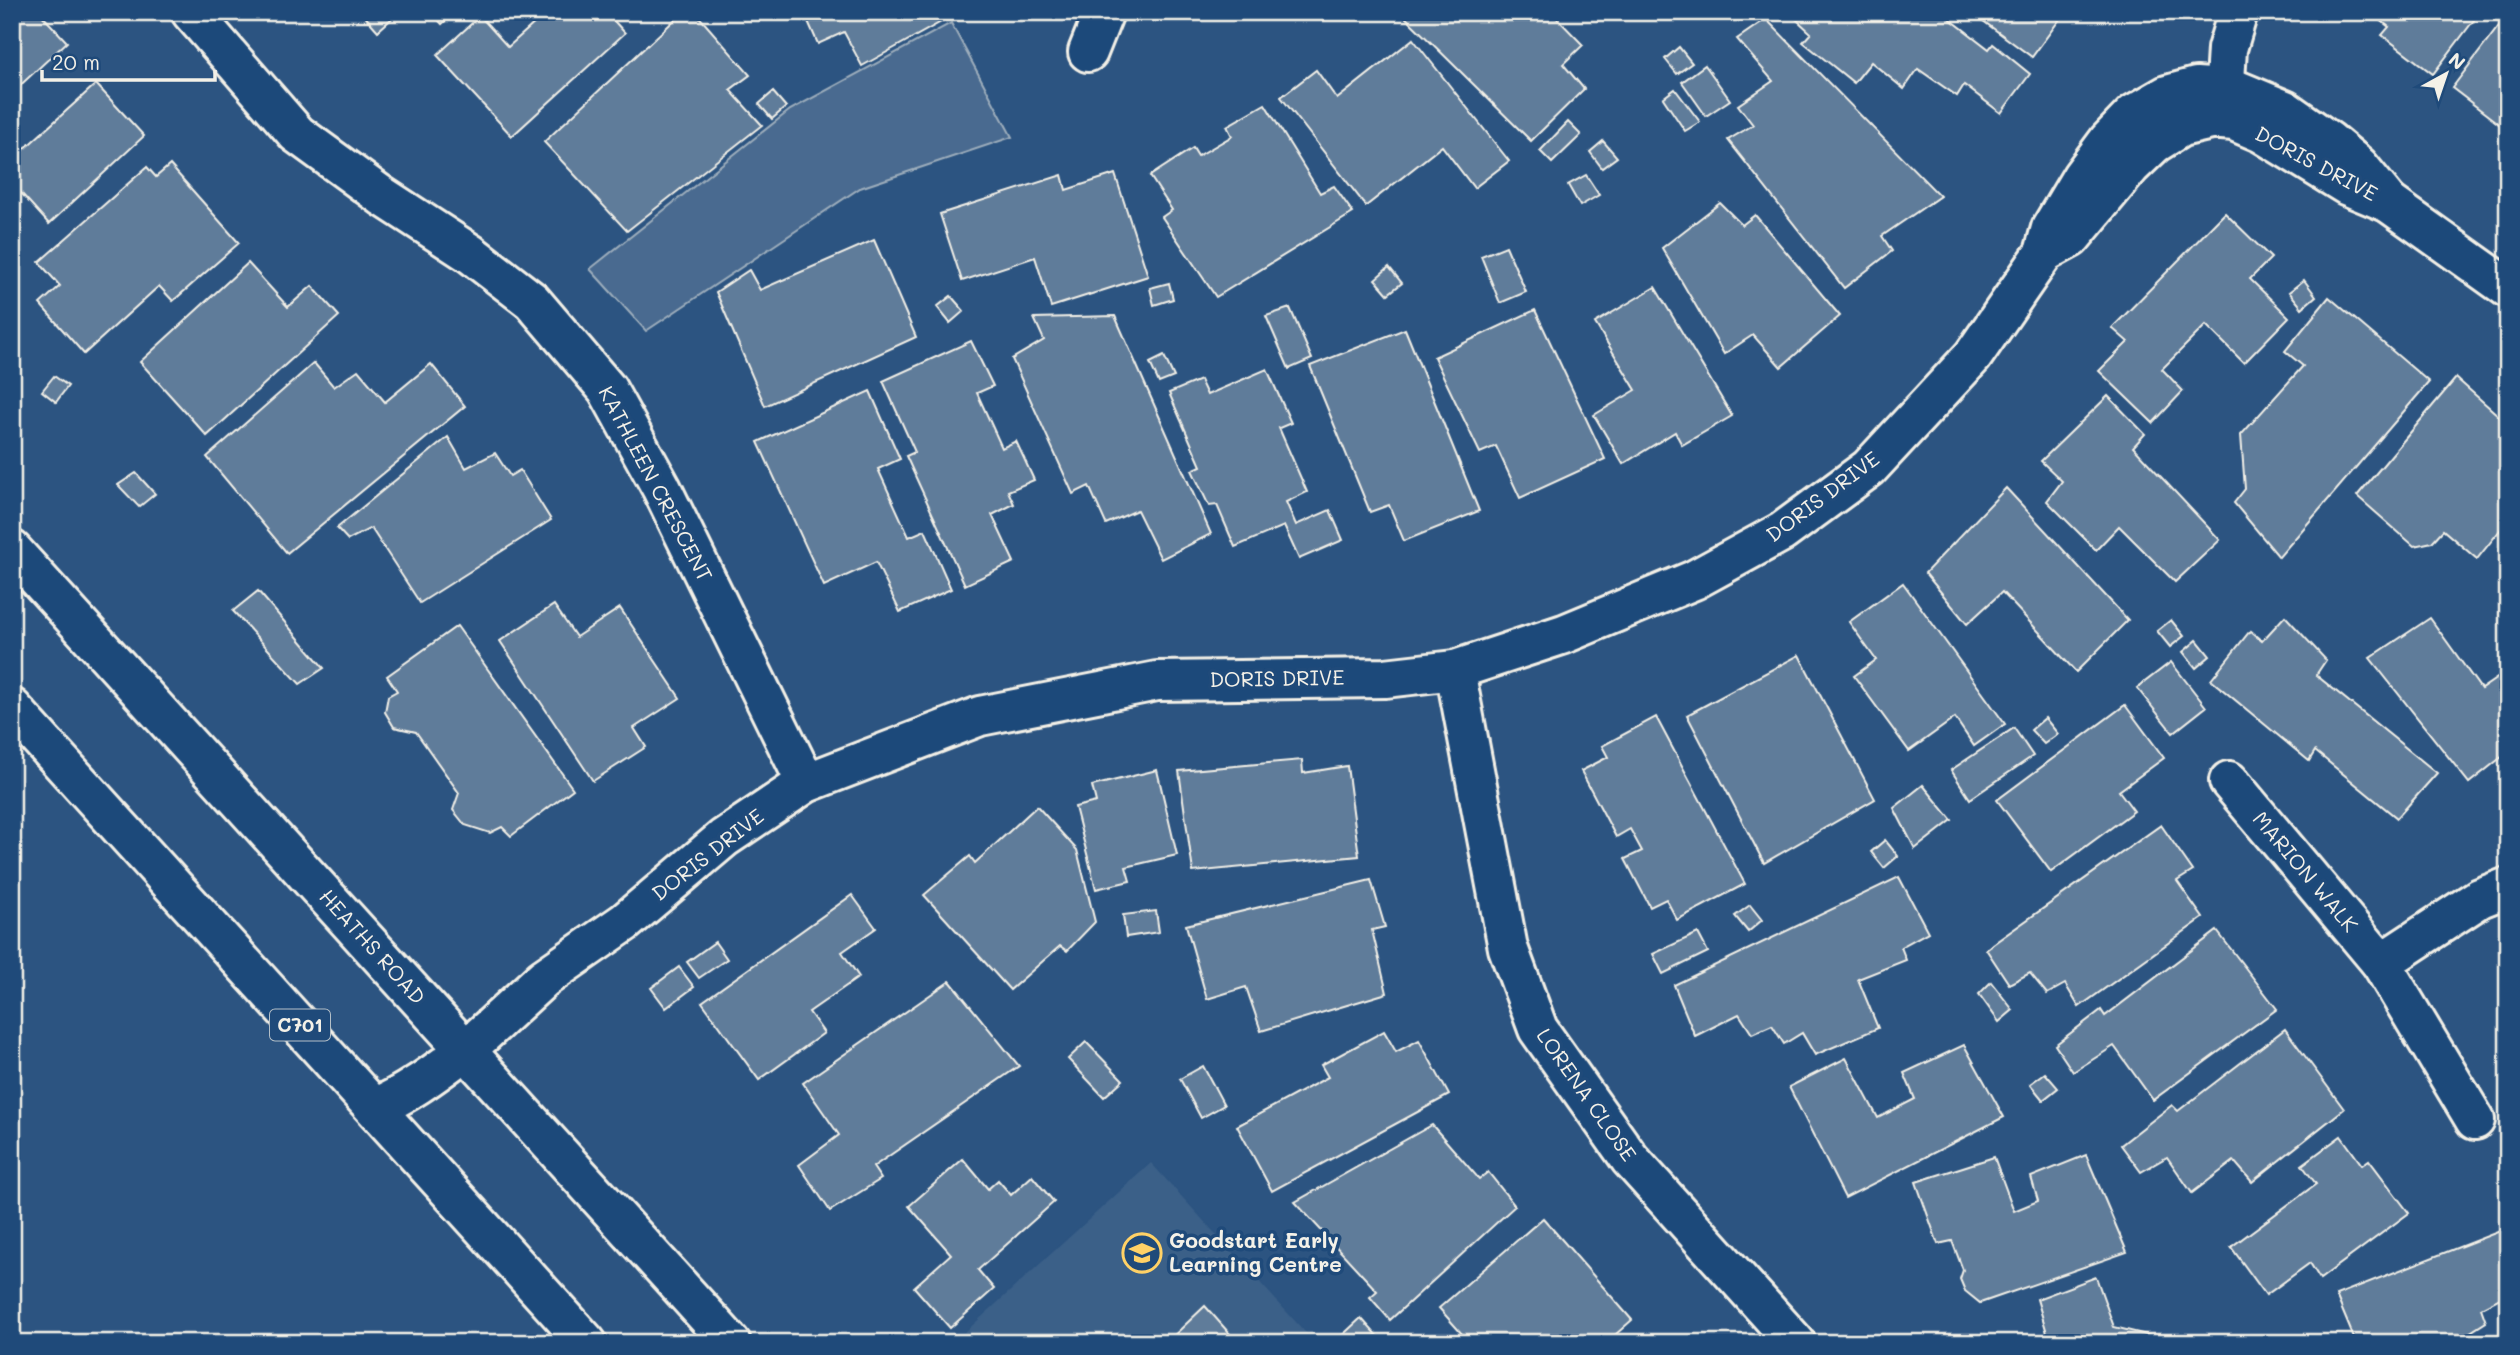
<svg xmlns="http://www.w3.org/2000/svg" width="2520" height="1355" viewBox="0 0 2520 1355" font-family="Mali,sans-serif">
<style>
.built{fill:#3b6088}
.green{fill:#496b90;stroke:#9eaebc;stroke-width:2}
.building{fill:#5e7b9a;stroke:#f4f1e8;stroke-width:2}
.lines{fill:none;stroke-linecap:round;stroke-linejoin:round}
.minor-casing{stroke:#f4f1e8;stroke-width:44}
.primary-casing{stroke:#f4f1e8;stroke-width:44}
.minor{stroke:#1f4a7a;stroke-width:38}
.primary{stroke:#1f4a7a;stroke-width:38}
.labels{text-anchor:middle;stroke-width:7;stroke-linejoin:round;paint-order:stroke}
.shield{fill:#1f4a7a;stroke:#b4bfc7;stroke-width:2}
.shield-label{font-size:19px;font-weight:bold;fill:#f4f1e8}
.street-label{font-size:21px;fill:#f4f1e8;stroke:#1f4a7a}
.poi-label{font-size:21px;font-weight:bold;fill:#f4f1e8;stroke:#1f4a7a;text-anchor:start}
</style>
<rect width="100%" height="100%" fill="#2c5481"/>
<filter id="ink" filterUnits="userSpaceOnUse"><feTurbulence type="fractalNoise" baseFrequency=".0143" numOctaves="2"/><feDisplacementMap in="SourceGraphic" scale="14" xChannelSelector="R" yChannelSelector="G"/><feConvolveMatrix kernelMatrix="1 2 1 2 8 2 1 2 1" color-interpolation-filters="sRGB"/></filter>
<g filter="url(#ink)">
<polygon class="built" points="1151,1163 1315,1343 953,1343"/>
<polygon class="green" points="951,23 1012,137 860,188 646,331 590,269 790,110"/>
<g class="building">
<polygon points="12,12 39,12 67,42 12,93"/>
<polygon points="361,12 399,12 378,31"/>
<polygon points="431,12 455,12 442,24"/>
<polygon points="547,12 606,12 625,33 512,136 437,55 480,16 508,47"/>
<polygon points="683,12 695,12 750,75 730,90 762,125 627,231 544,142"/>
<polygon points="804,12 959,12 862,66 844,32 818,44"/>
<polygon points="1400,12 1551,12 1583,45 1563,64 1584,89 1531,141"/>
<polygon points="1801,12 1941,12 1989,49 1993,44 2030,74 2001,113 1964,85 1957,96 1918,69 1904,89 1871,62 1854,83 1803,42 1811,33 1796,19"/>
<polygon points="1971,12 2065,12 2032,57"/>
<polygon points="2370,12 2480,12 2433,74 2382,35 2389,27"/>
<polygon points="2508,14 2508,131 2452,88"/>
<polygon points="1766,19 1940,196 1882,236 1892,251 1844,288 1728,140 1753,125 1738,105 1773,81 1737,39"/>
<polygon points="1413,39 1509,161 1474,188 1442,146 1366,206 1281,97 1316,70 1337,99"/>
<polygon points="1679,47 1692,63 1677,74 1665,59"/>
<polygon points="1705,65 1730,100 1706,116 1682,82"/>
<polygon points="96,84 144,136 49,224 12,183 12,160"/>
<polygon points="1675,89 1700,122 1685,131 1663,98"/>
<polygon points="773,92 786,107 772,119 759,104"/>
<polygon points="1265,104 1320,193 1334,186 1353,213 1216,297 1162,217 1172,210 1150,176 1193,148 1198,156 1232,136 1227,126"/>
<polygon points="1568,122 1581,135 1552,163 1540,151"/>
<polygon points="1603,141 1617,157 1602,168 1590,152"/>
<polygon points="170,165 239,243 173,301 159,286 84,354 40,304 60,286 39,262 147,167 156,177"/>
<polygon points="1115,174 1148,276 1051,307 1035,257 962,281 940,214 1062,175 1066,190"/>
<polygon points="1586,175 1599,195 1580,206 1568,185"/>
<polygon points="1720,203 1742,225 1755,215 1840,316 1781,367 1753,335 1724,354 1662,248"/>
<polygon points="2225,213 2271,258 2250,279 2289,317 2244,363 2206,325 2162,369 2183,391 2153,423 2099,371 2128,342 2112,328"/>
<polygon points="874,240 916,337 765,406 716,292 749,270 760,290"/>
<polygon points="1506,246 1526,292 1500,303 1481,256"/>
<polygon points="248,263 288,307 312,286 339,316 207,436 140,362"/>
<polygon points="1389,267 1402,283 1388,294 1375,279"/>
<polygon points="2304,280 2316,296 2302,308 2289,292"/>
<polygon points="1169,283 1173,299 1154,305 1150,288"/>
<polygon points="1655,287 1732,416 1682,445 1675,432 1623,464 1594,415 1636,390 1595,323"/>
<polygon points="951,296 964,311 950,323 937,307"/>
<polygon points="2329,297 2429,382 2279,557 2234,503 2245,489 2241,435 2303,366 2285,351"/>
<polygon points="1290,308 1312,359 1289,369 1266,316"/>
<polygon points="1535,310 1605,459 1520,498 1496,446 1480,453 1434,357"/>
<polygon points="1115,316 1211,534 1161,559 1137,510 1106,524 1089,486 1073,494 1012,359 1044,340 1034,318"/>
<polygon points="1405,329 1479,511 1404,541 1389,505 1370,512 1310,366"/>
<polygon points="971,341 993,386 977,393 1002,448 1016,441 1034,480 1008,491 1014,504 992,515 1014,562 965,585 906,456 915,452 883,381"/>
<polygon points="1164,356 1174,377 1159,383 1150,363"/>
<polygon points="314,363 334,387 358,370 385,402 431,364 465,406 287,553 207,457"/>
<polygon points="1267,369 1291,423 1279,428 1307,492 1286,502 1296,525 1330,510 1343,540 1299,559 1284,526 1235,547 1217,505 1209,506 1192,470 1201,466 1169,393 1200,380 1207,395"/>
<polygon points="54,376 68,386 56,402 42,391"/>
<polygon points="2456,378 2508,424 2508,520 2477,559 2443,530 2432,542 2414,546 2357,496"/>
<polygon points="870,391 900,459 878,469 909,537 925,530 951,589 900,612 876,562 824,586 758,442"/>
<polygon points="2108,396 2145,434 2133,447 2220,540 2175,582 2119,526 2096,550 2047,501 2062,481 2041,461"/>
<polygon points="448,437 466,468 495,453 510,476 520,470 551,520 420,603 371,528 348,540 337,528"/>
<polygon points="136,473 155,494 139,507 118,485"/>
<polygon points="2006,488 2128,620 2076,672 2002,592 1967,624 1925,573"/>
<polygon points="1903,583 2005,724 1974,746 1955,718 1909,751 1854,676 1876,660 1849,622"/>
<polygon points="258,591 324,668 300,684 233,611"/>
<polygon points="554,605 576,637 620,608 680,698 634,728 646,747 593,781 500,641"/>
<polygon points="2285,616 2326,660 2316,675 2437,773 2397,818 2315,751 2309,761 2211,680 2250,631 2262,641"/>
<polygon points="2430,618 2481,689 2503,674 2508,680 2508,752 2469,783 2370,658"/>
<polygon points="2171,620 2184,636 2170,647 2157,631"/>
<polygon points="457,626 573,789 511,836 502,827 490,833 465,825 453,810 459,793 416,732 394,727 385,712 388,696 397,691 387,676"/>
<polygon points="2197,640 2210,656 2196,668 2183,652"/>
<polygon points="1799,655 1875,799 1764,863 1687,715"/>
<polygon points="2171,662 2206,707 2173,733 2137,688"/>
<polygon points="2125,705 2164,758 2119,791 2134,811 2051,872 1997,800"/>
<polygon points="1656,717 1745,884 1677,920 1666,899 1650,907 1625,859 1642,851 1630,829 1616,837 1581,771 1608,757 1602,746"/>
<polygon points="2045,718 2058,734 2044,744 2031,730"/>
<polygon points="2014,728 2033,756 1970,799 1951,770"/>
<polygon points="1302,760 1303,773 1347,766 1359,856 1193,872 1179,771"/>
<polygon points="1157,770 1177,855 1126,867 1130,881 1096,889 1075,807 1096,802 1092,786"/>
<polygon points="1923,785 1952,820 1915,849 1894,808"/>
<polygon points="1037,806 1077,850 1095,922 1067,951 1060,946 1010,990 924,895 970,856 975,863"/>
<polygon points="2161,825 2193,871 2177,881 2203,918 2079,1007 2065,984 2047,994 2030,973 2009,984 1986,949"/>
<polygon points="1885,840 1898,856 1884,868 1871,852"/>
<polygon points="1899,877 1928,932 1901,947 1906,960 1858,979 1878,1028 1815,1055 1802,1033 1784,1044 1772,1025 1752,1034 1739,1014 1695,1036 1674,985"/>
<polygon points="1371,880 1385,927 1372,930 1387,993 1261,1031 1246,987 1207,999 1186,925"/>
<polygon points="852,895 876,928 842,952 859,977 809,1012 824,1033 759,1080 702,1002"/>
<polygon points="1750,905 1762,920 1748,932 1735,916"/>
<polygon points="1156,911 1159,932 1126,937 1123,915"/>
<polygon points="2217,931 2277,1009 2153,1100 2114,1046 2073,1072 2055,1045 2101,1010 2105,1016"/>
<polygon points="1698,933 1708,952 1663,974 1653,954"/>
<polygon points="715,942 727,959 699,978 687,962"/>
<polygon points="679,967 694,987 666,1008 651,988"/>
<polygon points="950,981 1019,1066 873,1167 881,1179 830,1211 799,1165 839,1135 803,1083"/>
<polygon points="1991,982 2013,1010 1999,1022 1979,994"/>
<polygon points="2285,1029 2344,1109 2252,1182 2234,1161 2192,1193 2167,1157 2141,1172 2121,1145 2172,1105 2178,1111"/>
<polygon points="1384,1031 1396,1052 1419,1040 1449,1095 1272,1191 1237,1126 1328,1077 1321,1065"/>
<polygon points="1086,1042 1123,1080 1104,1097 1068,1059"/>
<polygon points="1964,1045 2004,1117 1845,1198 1789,1087 1846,1058 1878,1118 1915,1099 1904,1073"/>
<polygon points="1203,1066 1224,1105 1201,1118 1180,1079"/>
<polygon points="2045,1073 2058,1088 2043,1100 2030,1084"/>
<polygon points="1432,1125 1479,1179 1488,1172 1515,1206 1390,1320 1370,1297 1377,1291 1295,1202"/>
<polygon points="2341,1136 2362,1165 2369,1160 2409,1213 2320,1279 2310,1263 2266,1295 2231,1247 2316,1184 2302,1165"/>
<polygon points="2086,1155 2127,1252 1980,1303 1965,1291 1960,1279 1963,1270 1952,1241 1938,1244 1916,1182 1994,1157 2014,1211 2038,1201 2031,1177"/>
<polygon points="963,1159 988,1189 998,1180 1011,1195 1032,1176 1054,1202 978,1270 994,1289 950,1328 914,1287 951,1254 909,1206"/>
<polygon points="1543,1218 1632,1320 1606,1343 1470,1343 1439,1308"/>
<polygon points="2508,1228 2508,1294 2481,1308 2486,1322 2453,1343 2356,1343 2336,1295"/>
<polygon points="2096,1277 2114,1327 2151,1336 2151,1343 2050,1343 2037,1299"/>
<polygon points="1205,1306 1238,1343 1166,1343"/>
<polygon points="1361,1318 1379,1338 1374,1343 1334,1343"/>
</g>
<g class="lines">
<g class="minor-casing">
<g id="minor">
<polyline points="191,12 297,134 382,196 471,254 532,301 607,389 661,487 806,783"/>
<polyline points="1088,52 1104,12"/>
<polyline points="2223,113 2227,49 2238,12"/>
<polyline points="2049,250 2071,238 2131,166 2154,144 2181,127 2211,120 2222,120 2234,121 2262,133 2348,186 2389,203 2508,288"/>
<polyline points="1455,670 1508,948 1538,1029 1630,1159 1796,1343"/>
<polyline points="2229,781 2381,963 2475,1120"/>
<polyline points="2381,963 2480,898 2508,887"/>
<polyline points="466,1050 544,978 625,922 724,838 806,783 980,716 1157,681 1385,678 1455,670 1564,634 1694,580 1782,532 1869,468 1973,356 2044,253 2051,228 2082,176 2108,141 2134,114 2167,95 2196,87 2237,90 2285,110 2329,141 2359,166 2389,203"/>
</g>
</g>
<g class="primary-casing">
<g id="primary">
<polyline points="12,550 731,1343"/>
<polyline points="12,708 587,1343"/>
<path d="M 375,1108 C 409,1093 436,1072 466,1050"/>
</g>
</g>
<use href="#minor" class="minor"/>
<use href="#primary" class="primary"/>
</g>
</g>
<defs>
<g id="school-ring" transform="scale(2.0125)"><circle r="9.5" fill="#1f4a7a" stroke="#ffd166" stroke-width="1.5"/><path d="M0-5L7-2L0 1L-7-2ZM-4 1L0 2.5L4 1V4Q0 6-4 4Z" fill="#ffd166"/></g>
</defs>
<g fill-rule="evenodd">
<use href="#school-ring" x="1142" y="1253"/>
</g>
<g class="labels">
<rect class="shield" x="270" y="1009.5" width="60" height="31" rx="5"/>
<g class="shield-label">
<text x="300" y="1032">C701</text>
</g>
<g class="street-label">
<text transform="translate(2316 164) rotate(28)" y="7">DORIS DRIVE</text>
<text transform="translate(655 484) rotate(62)" y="7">KATHLEEN CRESCENT</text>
<text transform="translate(1823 497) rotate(-37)" y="7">DORIS DRIVE</text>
<text transform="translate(1277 679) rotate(-1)" y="7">DORIS DRIVE</text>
<text transform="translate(708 855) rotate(-38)" y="7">DORIS DRIVE</text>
<text transform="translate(2305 872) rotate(50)" y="7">MARION WALK</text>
<text transform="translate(372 947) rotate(48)" y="7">HEATHS ROAD</text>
<text transform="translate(1586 1095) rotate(55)" y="7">LORENA CLOSE</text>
</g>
<g class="poi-label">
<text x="1169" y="1248">Goodstart Early<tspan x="1169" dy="24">Learning Centre</tspan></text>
</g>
</g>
<rect width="2520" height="1355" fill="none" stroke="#1f4a7a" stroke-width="42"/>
<rect x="21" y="21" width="2478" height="1313" fill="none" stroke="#f4f1e8" stroke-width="2.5" filter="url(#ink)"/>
<g transform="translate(2446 74) rotate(40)" stroke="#1f4a7a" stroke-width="5" paint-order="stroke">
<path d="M0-5L12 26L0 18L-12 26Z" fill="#f4f1e8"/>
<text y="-10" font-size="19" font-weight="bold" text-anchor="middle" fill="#f4f1e8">N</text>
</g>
<path d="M42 70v10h173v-10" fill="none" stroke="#f4f1e8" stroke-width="3.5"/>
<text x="52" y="70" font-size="21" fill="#f4f1e8" stroke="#1f4a7a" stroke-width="5" paint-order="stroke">20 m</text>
</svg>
